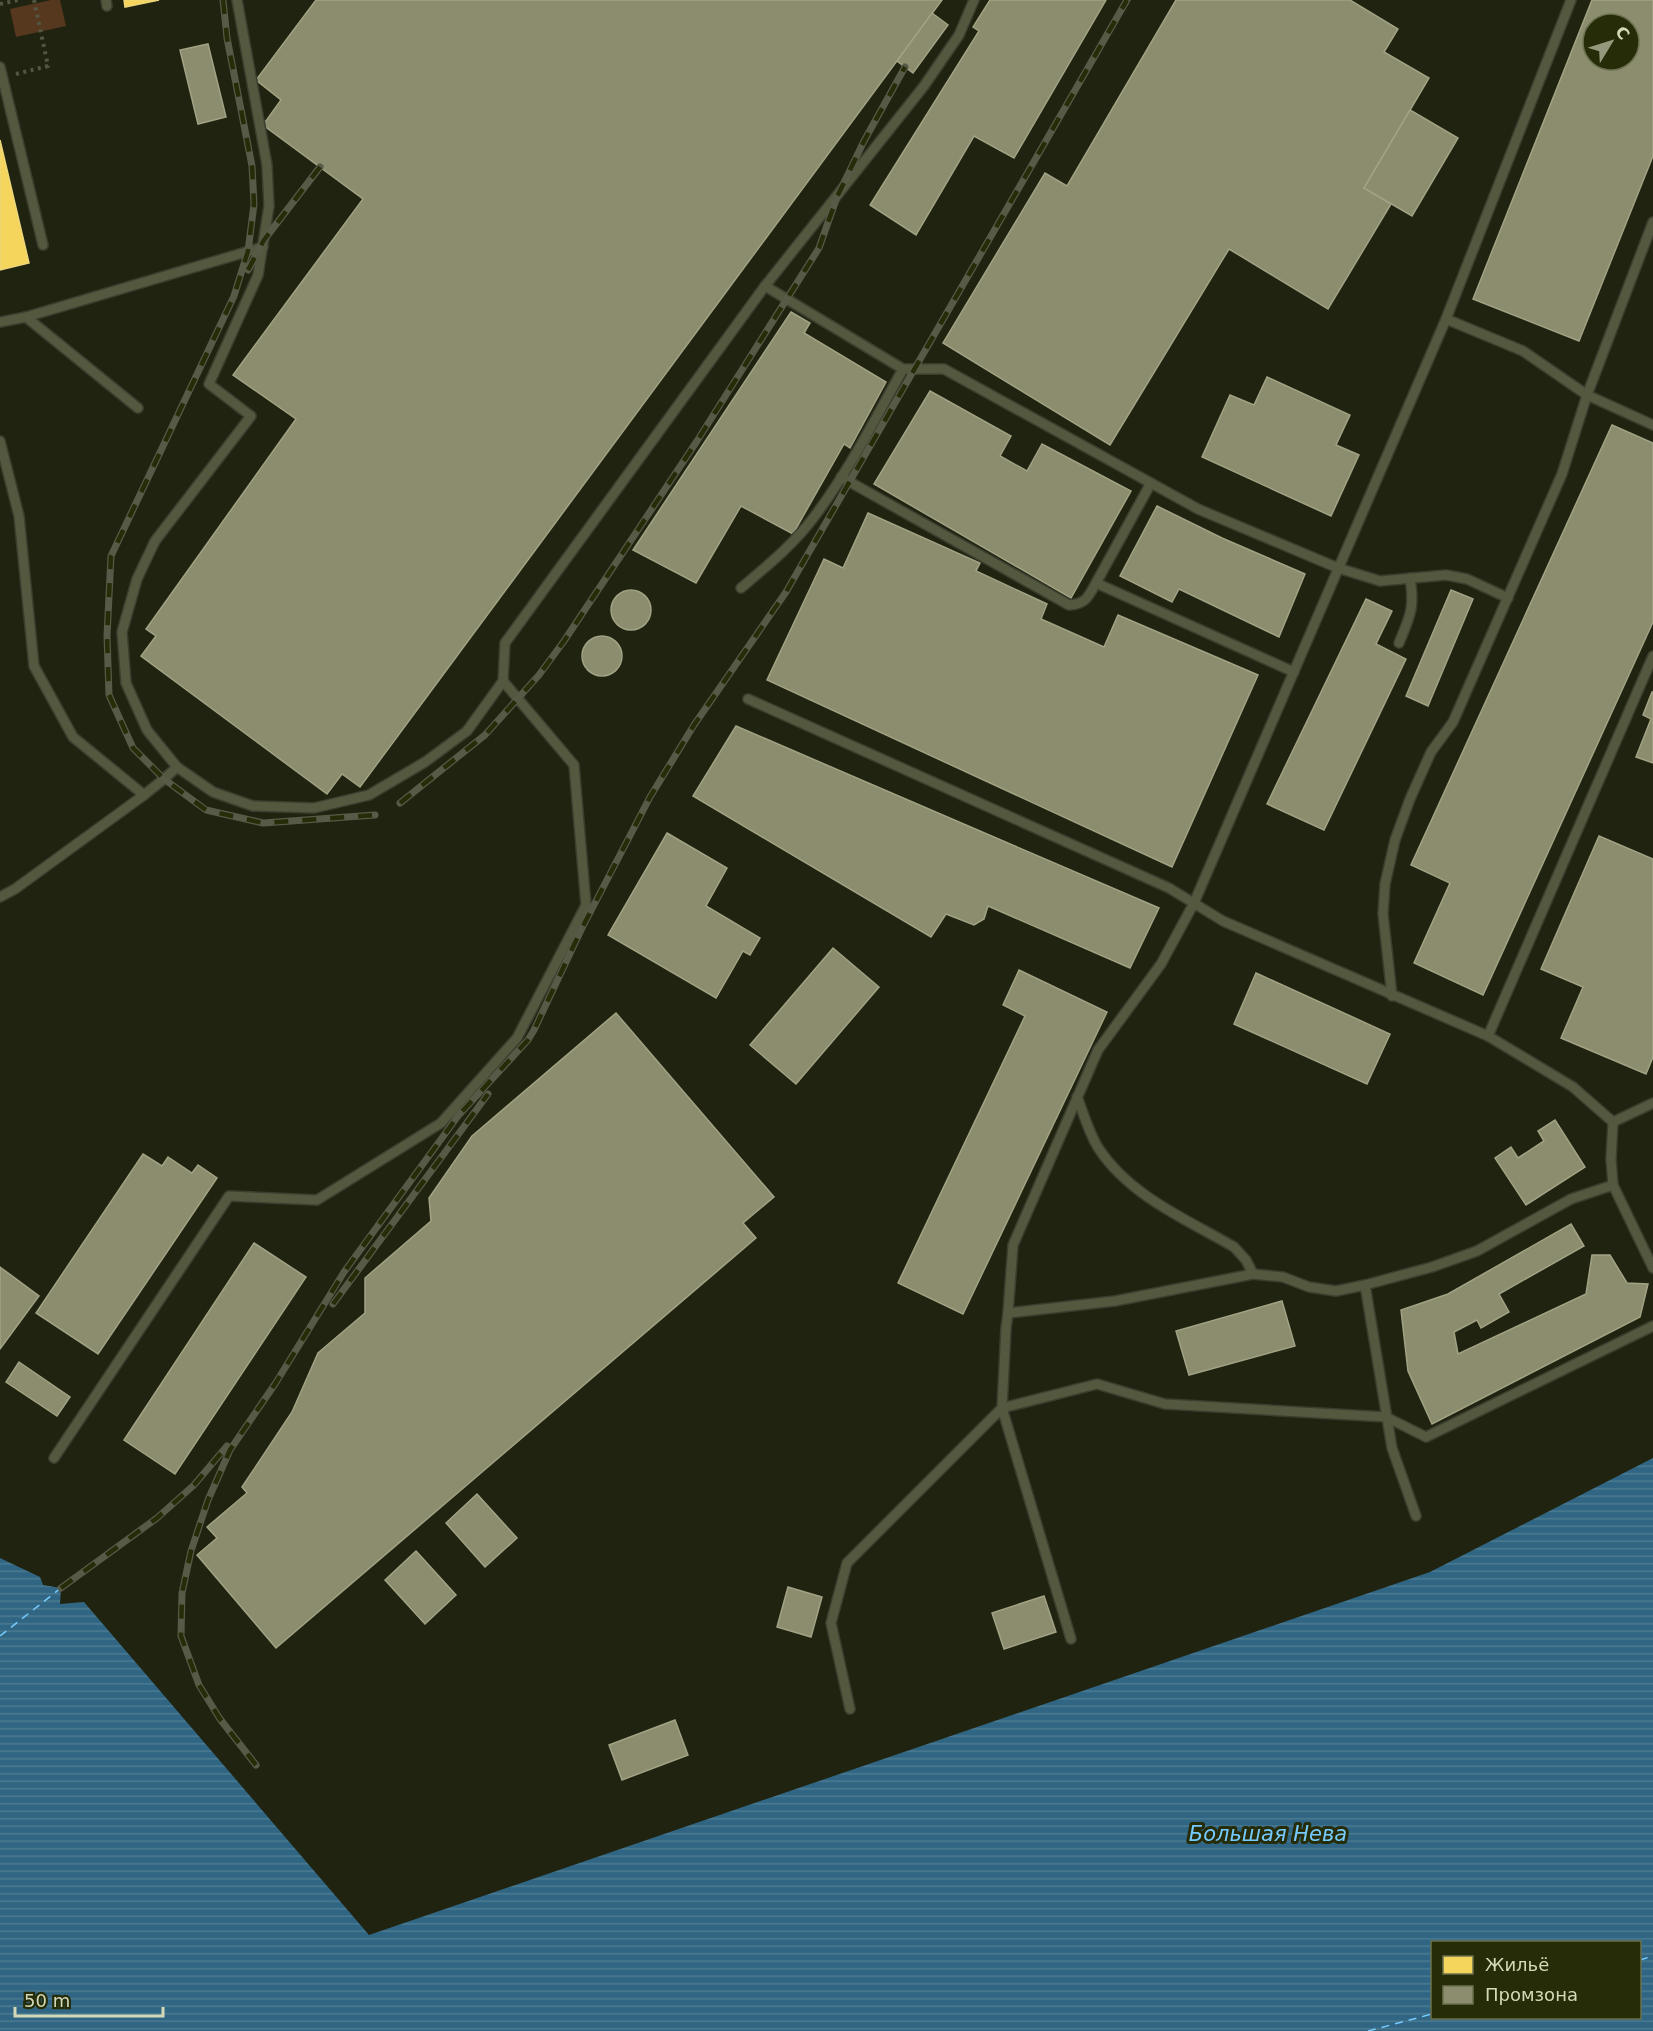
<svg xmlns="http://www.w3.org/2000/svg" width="1653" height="2031" viewBox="0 0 1653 2031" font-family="'DejaVu Sans',sans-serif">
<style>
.green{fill:#56381f}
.water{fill:url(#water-rules);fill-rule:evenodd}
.homes{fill:#f6d55c;stroke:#ecd678;stroke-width:1.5}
.industry{fill:#8c8c6e;stroke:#a1a384;stroke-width:1.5;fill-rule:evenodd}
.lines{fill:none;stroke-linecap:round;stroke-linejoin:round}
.ferry{stroke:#75cbfe;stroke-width:1.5;stroke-dasharray:8 6;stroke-linecap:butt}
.lane-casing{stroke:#3b3e2e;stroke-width:12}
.path{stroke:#535642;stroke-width:4;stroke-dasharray:3 4.5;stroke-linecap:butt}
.lane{stroke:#54583f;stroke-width:9}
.rail-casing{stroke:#575a47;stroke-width:7}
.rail{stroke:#262b08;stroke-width:4.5;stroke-dasharray:14;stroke-linecap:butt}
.labels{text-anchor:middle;stroke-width:6;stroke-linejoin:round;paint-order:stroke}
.water-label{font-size:21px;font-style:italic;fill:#75cbfe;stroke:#262b08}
</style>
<defs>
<pattern id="water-rules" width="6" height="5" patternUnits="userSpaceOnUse" patternTransform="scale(1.5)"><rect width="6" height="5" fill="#306683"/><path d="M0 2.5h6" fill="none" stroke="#4d7b92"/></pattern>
</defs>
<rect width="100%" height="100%" fill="#202310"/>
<polygon class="green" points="51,0 60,0 66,26 16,37 10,9"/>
<path class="water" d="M 1653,1458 L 1653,2031 L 0,2031 L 0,1558 L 40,1577 L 43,1585 L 61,1588 L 60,1604 L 84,1602 L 369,1935 L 1430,1572 ZM 1432,1942 L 1640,1942 L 1640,2018 L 1432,2018 Z"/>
<g class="homes">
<polygon points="124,0 159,0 125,7"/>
<polygon points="0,140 29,263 0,270"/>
</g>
<g class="industry">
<polygon points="316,0 942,0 360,787 342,774 327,794 141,656 156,636 146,629 296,419 233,375 363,199 263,125 281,100 256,80"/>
<polygon points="990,0 1106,0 1014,158 974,136 916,235 870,205 979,31 973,27"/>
<polygon points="1176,0 1350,0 1398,29 1384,52 1429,78 1364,188 1391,204 1328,309 1229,249 1110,445 943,343 1045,173 1067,186"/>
<path d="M 1592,0 L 1653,0 L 1653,156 L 1579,341 L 1473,299 ZM 1593,24 L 1629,24 L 1629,60 L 1593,60 Z"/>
<polygon points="932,13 948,25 913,73 897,61"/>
<polygon points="208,44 226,117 198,124 180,50"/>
<polygon points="1410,110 1458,138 1412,216 1364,188"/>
<polygon points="791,312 810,323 804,333 886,382 850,448 844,444 793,534 741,506 696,583 633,550"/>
<polygon points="1267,377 1350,415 1336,445 1359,455 1331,516 1202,457 1230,395 1254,405"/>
<polygon points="930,391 1011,436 1000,456 1027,471 1042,444 1131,491 1071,598 874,484"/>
<polygon points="1612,425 1653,443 1653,622 1483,995 1414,963 1450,883 1411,865"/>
<polygon points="1157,506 1222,538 1305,574 1279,637 1179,589 1172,602 1120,576"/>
<polygon points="868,513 980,563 976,571 1047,604 1041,619 1104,647 1118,615 1258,675 1172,867 767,680 824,559 843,568"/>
<circle cx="631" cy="610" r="20"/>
<polygon points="1451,590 1473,599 1428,706 1406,696"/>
<polygon points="1366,599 1392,611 1376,644 1406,659 1324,830 1267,804"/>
<circle cx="602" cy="656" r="20"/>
<polygon points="1652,692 1653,692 1653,763 1636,757 1651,719 1643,715"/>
<polygon points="736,726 1159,908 1130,968 988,906 984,919 974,925 946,914 931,937 693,796"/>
<polygon points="667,833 727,868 706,906 760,938 750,955 743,951 716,998 608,935"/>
<polygon points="1599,836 1653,859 1653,1057 1646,1074 1561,1038 1583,987 1541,969"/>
<polygon points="833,948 879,987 796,1084 750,1045"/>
<polygon points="1019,970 1107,1012 963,1314 898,1283 1025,1016 1003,1005"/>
<polygon points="1256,973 1390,1034 1367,1084 1234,1024"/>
<polygon points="616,1013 774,1197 743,1223 756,1238 276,1648 197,1555 217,1538 207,1527 247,1493 242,1487 292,1412 318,1353 365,1313 365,1278 431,1221 429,1198 472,1136"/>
<polygon points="1555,1120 1585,1167 1526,1205 1495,1158 1511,1147 1518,1158 1544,1141 1538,1131"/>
<polygon points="143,1154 162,1166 168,1157 192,1173 198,1165 217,1178 98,1354 36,1313"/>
<polygon points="1571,1224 1584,1246 1499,1294 1509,1312 1481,1328 1477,1320 1454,1332 1458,1354 1586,1294 1592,1255 1610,1255 1627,1283 1648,1284 1640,1317 1432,1424 1408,1371 1401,1310 1448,1294"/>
<polygon points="254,1243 306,1277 175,1474 124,1440"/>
<polygon points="0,1267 39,1296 0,1349"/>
<polygon points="1282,1301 1295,1346 1189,1375 1176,1331"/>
<polygon points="19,1362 70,1397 57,1416 6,1382"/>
<polygon points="477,1494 517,1538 485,1567 446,1523"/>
<polygon points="416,1551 456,1595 425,1624 385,1580"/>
<polygon points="788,1587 822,1597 811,1637 777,1627"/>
<polygon points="1044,1596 1056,1632 1004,1649 992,1613"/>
<polygon points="675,1720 688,1755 622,1780 609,1745"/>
</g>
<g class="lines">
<g class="ferry">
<polyline points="0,1636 61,1588"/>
<polyline points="1640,1960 1653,1956"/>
<polyline points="1368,2031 1432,2014"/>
</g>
<g class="lane-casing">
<g id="lane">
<polyline points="106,0 107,6"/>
<polyline points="237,0 267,165 269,206 258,275 209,384 251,416 155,541 137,579 122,632 126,683 147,730 177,767 213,792 253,806 314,808 369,795 425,762 467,731 503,681 505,643 765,286 924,86 959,35 974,0"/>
<polyline points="0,67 43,245"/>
<polyline points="765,286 903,369 944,369 1198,509 1338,568 1380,581 1446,575 1467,579 1508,598"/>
<polyline points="26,317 138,408"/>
<polyline points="1446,319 1523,351 1587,395 1653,425"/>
<polyline points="0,322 26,317 263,247"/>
<polyline points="0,441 19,516 34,666 73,737 144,795 164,779 177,767"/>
<path d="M 841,477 L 1069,605 C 1086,604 1088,597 1096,583"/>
<polyline points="1151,483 1096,583 1294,672"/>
<path d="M 741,588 C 767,566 794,544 814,517 C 849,471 875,419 903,369"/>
<path d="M 1399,643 C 1410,616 1415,608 1410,578"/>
<polyline points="748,699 1169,888 1223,921 1488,1036 1573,1087 1613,1122 1653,1103"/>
<polyline points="0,897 15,889 144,795"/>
<polyline points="1392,996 1383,914 1385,884 1395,840 1410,799 1431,752 1453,722 1562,474 1587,395 1653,222"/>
<polyline points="1488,1036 1653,656"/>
<path d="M 1077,1097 C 1084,1114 1089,1134 1099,1149 C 1130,1196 1186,1219 1234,1247 L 1246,1260 L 1253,1274"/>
<polyline points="1613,1122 1611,1159 1613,1185 1653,1268"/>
<polyline points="1008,1313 1115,1301 1253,1274 1283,1277 1309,1287 1336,1291 1365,1285"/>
<polyline points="54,1458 229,1196 317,1200 441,1123 517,1038 586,905 574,765 503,681"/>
<polyline points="1416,1516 1392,1448 1365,1285 1432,1267 1477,1251 1571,1199 1613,1185"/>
<polyline points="1071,1639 1002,1408 1006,1328 1008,1313 1013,1245 1098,1050 1161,964 1194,903 1446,319 1571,0"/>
<polyline points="850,1709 831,1623 847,1563 1002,1408 1097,1384 1165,1404 1386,1417 1426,1437 1653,1326"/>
</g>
</g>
<g class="path">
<polyline points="0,4 18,0"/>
<polyline points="16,74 48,66 34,0"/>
</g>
<use href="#lane" class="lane"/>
<g class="rail-casing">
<g id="rail">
<polyline points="223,0 227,38 252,166 254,204 248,251 234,296 111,556 107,636 109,695 133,748 164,779 206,810 263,823 375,815"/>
<polyline points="248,270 264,240 320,167"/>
<polyline points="400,803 485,735 539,675 564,641 697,441 819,248 837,197 864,141 905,67"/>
<polyline points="333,1304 488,1094"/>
<polyline points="61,1588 157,1518 194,1485 227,1446"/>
<polyline points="256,1765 220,1719 199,1685 181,1636 182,1593 191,1551 208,1500 230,1450 275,1384 344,1272 458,1116 528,1040 534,1030 582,928 650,797 694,725 786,592 1127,0"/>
</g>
</g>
<use href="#rail" class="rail"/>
</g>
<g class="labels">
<g class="water-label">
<text x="1268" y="1841">Большая Нева</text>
</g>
</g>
<rect x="1431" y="1941" width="210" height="78" fill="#262b08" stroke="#6b714e" stroke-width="1.5"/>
<rect x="1443" y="1956" width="30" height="18" fill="#f6d55c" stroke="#6b714e" stroke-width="1.5"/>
<text x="1485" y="1971" font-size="18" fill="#d3d9b8">Жильё</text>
<rect x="1443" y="1986" width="30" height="18" fill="#8c8c6e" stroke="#6b714e" stroke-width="1.5"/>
<text x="1485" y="2001" font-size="18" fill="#d3d9b8">Промзона</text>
<g transform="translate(1611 42) rotate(52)"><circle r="28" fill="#262b08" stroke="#6b714e" stroke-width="1.5"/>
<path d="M0-4.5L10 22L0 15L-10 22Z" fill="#94997d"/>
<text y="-9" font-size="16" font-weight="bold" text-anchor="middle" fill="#d3d9b8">С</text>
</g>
<path d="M15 2007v9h148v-9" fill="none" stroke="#d3d9b8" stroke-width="3"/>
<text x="24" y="2007" font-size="18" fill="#d3d9b8" stroke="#262b08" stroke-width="4.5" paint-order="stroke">50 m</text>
</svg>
